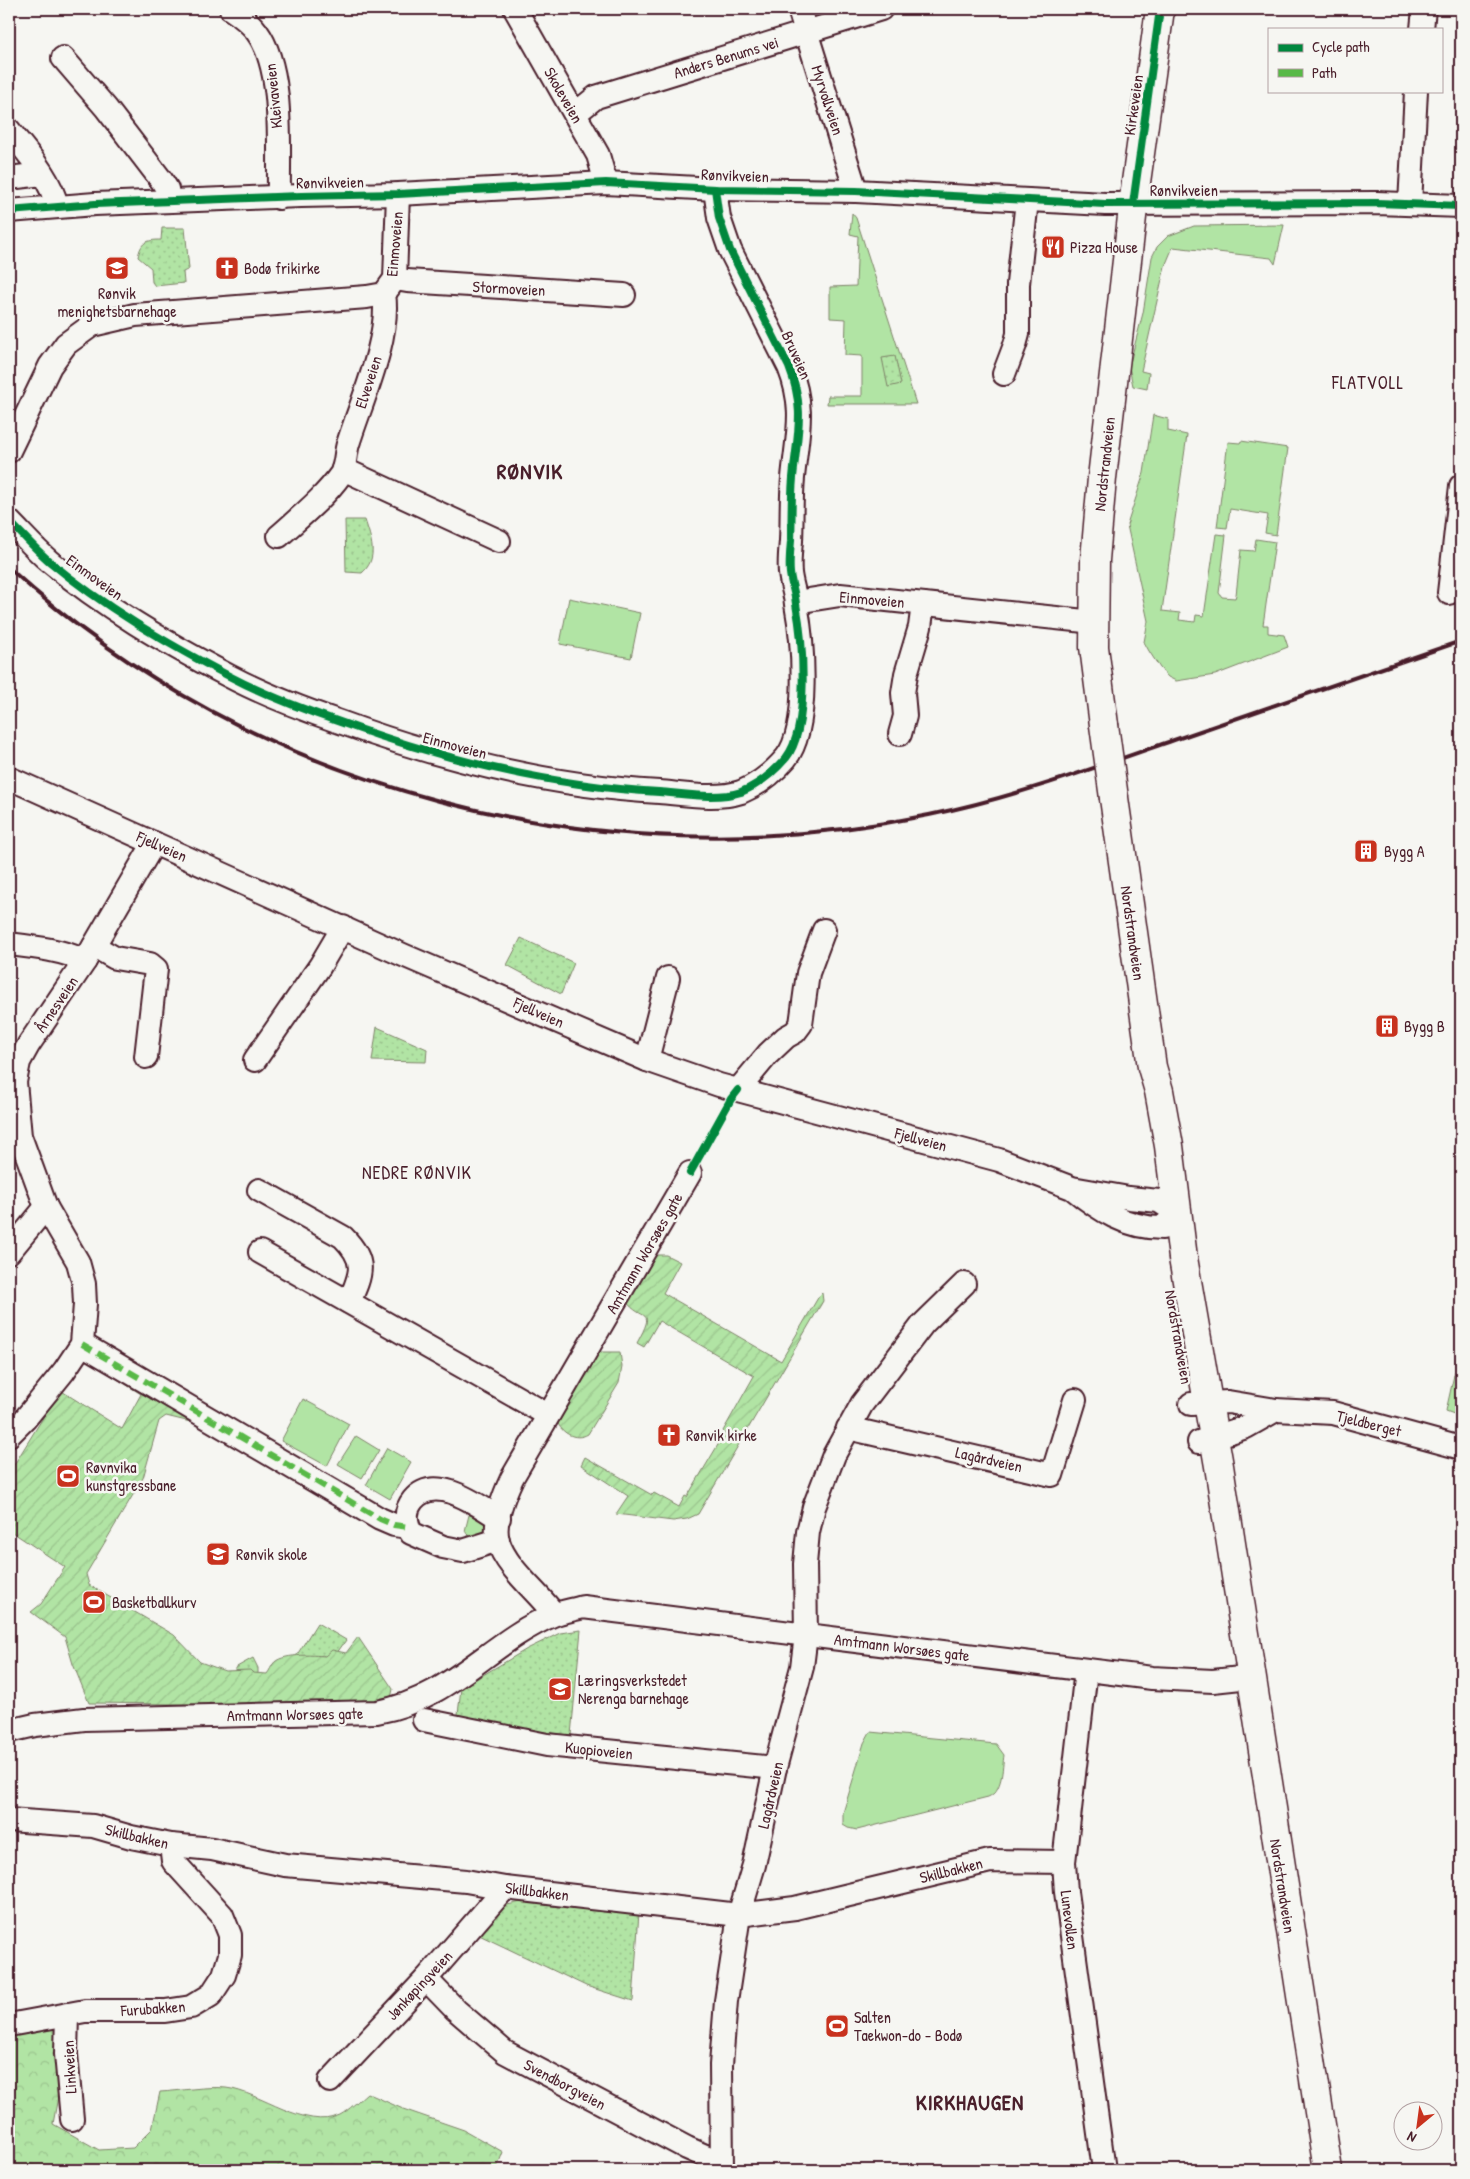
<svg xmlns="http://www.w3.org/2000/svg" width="1470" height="2179" viewBox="0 0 1470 2179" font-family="'Patrick Hand',sans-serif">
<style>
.grass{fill:#b1e4a4;stroke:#7e8268}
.forest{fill:url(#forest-crowns);stroke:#7e8268}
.park{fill:url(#park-dots);stroke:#7e8268}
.garden{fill:url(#garden-furrows);stroke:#7e8268}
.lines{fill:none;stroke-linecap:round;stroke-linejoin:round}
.minor-casing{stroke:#4a1f2b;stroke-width:26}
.major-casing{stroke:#4a1f2b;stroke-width:31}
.minor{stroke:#f6f6f2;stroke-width:22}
.major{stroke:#f6f6f2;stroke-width:28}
.rail{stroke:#4a1f2b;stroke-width:4}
.major-bridge-casing{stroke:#4a1f2b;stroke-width:31;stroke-linecap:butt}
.major-bridge{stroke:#f6f6f2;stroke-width:28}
.quiet{stroke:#58b947;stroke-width:6;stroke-dasharray:12 6;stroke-linecap:butt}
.cycleway-casing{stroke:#f6f6f2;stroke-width:11}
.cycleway{stroke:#00873e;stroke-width:8}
.labels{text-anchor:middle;stroke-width:5;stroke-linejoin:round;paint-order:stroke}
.street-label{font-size:16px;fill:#4a1f2b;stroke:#f6f6f2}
.poi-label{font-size:16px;fill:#4a1f2b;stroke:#f6f6f2;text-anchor:start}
.neighbourhood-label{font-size:18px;letter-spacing:1px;fill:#4a1f2b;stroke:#f6f6f2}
.district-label{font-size:21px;font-weight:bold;letter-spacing:1px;fill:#4a1f2b;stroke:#f6f6f2}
</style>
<defs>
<pattern id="forest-crowns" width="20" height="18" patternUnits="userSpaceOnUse" patternTransform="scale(1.25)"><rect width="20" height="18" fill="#b1e4a4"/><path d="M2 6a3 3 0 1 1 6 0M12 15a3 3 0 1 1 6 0" fill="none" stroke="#9ac38d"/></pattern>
<pattern id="park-dots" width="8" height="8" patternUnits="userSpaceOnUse" patternTransform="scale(1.25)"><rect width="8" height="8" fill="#b1e4a4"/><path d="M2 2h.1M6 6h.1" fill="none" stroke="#9ac38d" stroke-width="1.8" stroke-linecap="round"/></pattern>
<pattern id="garden-furrows" width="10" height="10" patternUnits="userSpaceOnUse" patternTransform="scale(1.25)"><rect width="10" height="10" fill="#b1e4a4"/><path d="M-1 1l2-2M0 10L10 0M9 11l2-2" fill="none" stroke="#9ac38d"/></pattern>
</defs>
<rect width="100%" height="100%" fill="#f6f6f2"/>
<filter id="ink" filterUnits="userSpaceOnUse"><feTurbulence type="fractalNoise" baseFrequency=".02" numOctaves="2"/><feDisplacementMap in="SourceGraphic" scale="10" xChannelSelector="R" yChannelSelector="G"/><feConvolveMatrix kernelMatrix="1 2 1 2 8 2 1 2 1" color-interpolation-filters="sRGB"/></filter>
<g filter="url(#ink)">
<g class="grass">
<polygon points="852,213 856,218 916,404 827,404 828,396 862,396 862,356 845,355 846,319 830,318 830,287 856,286 858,236 850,234"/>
<polygon points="1284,225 1275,264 1271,258 1173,247 1165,266 1141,371 1149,373 1147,389 1133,386 1129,367 1143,313 1152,257 1157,247 1168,236 1194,226"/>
<polygon points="1153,415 1168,419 1168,431 1187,435 1162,611 1180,613 1179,620 1195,622 1196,615 1204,616 1216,534 1226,535 1219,593 1222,597 1235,598 1236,595 1241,550 1254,551 1256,539 1275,542 1263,625 1268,625 1268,633 1284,635 1288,647 1215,675 1176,681 1168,677 1160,668 1149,651 1144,642 1148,621 1127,525 1144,473"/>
<polygon points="1241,441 1288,448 1276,535 1265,533 1268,515 1230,509 1227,528 1217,527 1228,442 1240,443"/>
<polygon points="569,598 640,613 631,658 560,644"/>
<polygon points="1461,1355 1461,1393 1454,1414 1446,1411 1454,1375"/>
<polygon points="303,1399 349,1424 327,1466 281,1441"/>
<polygon points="356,1436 379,1450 362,1478 338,1464"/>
<polygon points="387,1448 411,1462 390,1499 366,1485"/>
<polygon points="477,1512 488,1519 488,1534 470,1538 465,1531 469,1515"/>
<path d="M 870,1732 L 996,1744 L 1004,1755 C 1002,1769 1003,1791 988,1797 L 857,1830 L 848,1828 L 843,1825 L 843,1813 L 864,1743 Z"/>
</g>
<path class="forest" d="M 50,2025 L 58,2032 L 61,2080 L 53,2124 L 99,2150 L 133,2148 L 152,2129 L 160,2092 C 180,2091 206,2086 226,2088 C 261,2092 305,2131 340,2115 C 349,2110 359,2100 367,2093 L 403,2109 L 464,2130 L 503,2152 L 496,2170 L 9,2170 L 9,2034 Z"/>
<g class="park">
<path d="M 162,228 L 185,228 L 189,269 L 183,272 L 184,283 L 155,286 L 152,282 L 151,268 L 138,257 C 141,242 146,240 161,240 Z"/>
<polygon points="895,356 901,384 888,387 882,358"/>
<path d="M 345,520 L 365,520 C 371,539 379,558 362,573 L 346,572 Z"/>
<polygon points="521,938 574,963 561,994 507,965"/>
<polygon points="377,1027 427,1049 426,1062 372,1061"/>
<polygon points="317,1623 346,1640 332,1660 322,1655 308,1666 295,1658"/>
<polygon points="581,1630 571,1735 457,1723 461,1688 527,1649 560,1633"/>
<polygon points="253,1658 258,1668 258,1674 235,1679 235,1668"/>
<polygon points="524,1890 639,1912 633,2001 586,1986 475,1933 498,1907 521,1902"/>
</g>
<g class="garden">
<path d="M 654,1255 L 666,1255 L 680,1262 L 663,1293 L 781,1361 L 819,1296 L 822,1293 L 823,1301 L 698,1514 L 687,1519 L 673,1521 L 616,1514 L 628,1496 L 581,1465 L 585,1457 L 652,1495 L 654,1493 L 679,1507 L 685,1496 L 687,1497 L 725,1433 L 723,1431 L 754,1376 L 659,1321 L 644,1347 L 637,1343 C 657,1306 642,1323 626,1301 Z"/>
<path d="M 594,1352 L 620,1352 L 622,1367 L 619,1383 L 588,1434 C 575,1442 559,1432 556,1418 Z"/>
<path d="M 95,1365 L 215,1428 L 166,1416 L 159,1421 L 143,1478 L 86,1574 L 89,1585 L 174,1635 L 200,1662 L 225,1671 L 250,1670 L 253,1673 L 267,1674 C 270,1670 271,1667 273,1664 C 280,1653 314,1655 325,1656 L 332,1650 L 346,1653 L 358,1637 L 393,1689 L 391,1698 L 381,1702 L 258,1705 L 89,1703 L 73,1664 L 65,1637 L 31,1612 L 41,1604 L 65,1567 L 9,1530 L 9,1473 L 60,1390 L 122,1429 L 141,1394 Z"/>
</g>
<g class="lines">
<g class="minor-casing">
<g id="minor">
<path d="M 231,9 C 240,15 250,22 257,32 C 285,70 278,151 279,198"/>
<polyline points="515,9 598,155 606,183"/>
<polyline points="799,9 856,191"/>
<polyline points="1422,29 1424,9"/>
<polyline points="63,58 106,108 162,181 167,189 169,201"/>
<polyline points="575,114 596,97 881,9"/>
<path d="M 9,130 C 27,153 50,177 57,206"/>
<polyline points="9,178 42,174"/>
<polyline points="1410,204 1416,91"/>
<polyline points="9,211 95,204 301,196 398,194 606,183 715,189 856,191 1105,204 1377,203 1461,206"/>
<polyline points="395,279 407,281 624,295"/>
<polyline points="1004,374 1015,345 1018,334 1018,284 1027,200"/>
<polyline points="9,451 50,366 66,344 92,325 135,315 367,297 384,294 395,279 398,194"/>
<polyline points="343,469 499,541"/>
<path d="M 9,521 C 22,534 35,549 49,561 C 104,607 166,643 229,676 C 265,695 302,709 340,722 C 444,760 549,786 659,792 C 685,794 716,800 741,792 C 758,785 774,772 786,758 C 810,728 803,641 796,604 C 795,593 791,583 790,573 C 789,563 790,552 791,541 C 792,520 791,499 793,478 C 797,434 806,410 789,367 L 730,250 L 719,218 L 715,189"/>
<path d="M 279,536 C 300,517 325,497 341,474 C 346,465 345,454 348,444 C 361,402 391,337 384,294"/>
<polyline points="1449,593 1461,486"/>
<polyline points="796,602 840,595 1094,622"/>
<polyline points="900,734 905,716 903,693 906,674 920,627 923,604"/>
<path d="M 9,778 L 403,955 L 647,1060 L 719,1085 L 999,1160 L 1072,1188 L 1129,1198 L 1159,1201 L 1177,1213 L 1162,1228 C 1126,1228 1099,1210 1072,1188"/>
<path d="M 9,944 C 34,947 62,950 85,961"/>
<polyline points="94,946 115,958 150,964 156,969 146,1057"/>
<polyline points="255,1060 320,966 343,927"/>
<polyline points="647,1060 668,978"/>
<polyline points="738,1090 768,1054 786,1037 795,1032 801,1024 808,973 824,930"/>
<path d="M 259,1190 L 343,1237 C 367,1261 362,1273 349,1302"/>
<polyline points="9,1252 46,1207"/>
<polyline points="260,1252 548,1415"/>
<polyline points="82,1344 380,1519 394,1525 408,1527"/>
<polyline points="1191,1404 1228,1402 1276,1410 1333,1413 1461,1448"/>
<polyline points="848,1428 1052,1475 1075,1400"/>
<polyline points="9,1435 25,1419 64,1371 82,1344 85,1304 84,1284 78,1262 46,1207 20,1136 15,1082 19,1062 29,1044 85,961 154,843"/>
<polyline points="1199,1442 1246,1427 1276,1410"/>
<path d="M 498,1540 L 463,1551 L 443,1547 L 411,1533 C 406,1521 404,1511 413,1500 C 435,1473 476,1504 499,1518"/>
<path d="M 554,1614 C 538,1592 506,1568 498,1541 C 493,1523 504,1495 512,1478 L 690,1173"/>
<polyline points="1086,1670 1064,1862 1066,1892 1104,2170"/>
<polyline points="424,1720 547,1745 775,1768"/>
<path d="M 9,1731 L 35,1725 L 84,1719 L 377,1712 C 451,1699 489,1642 553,1615 C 563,1611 573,1610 583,1607 L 1152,1678 L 1213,1681 L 1250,1677"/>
<polyline points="9,1820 93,1826 131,1837 171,1845 212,1849 285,1865 466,1881 505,1888 739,1915 795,1908 990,1861 1064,1862"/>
<polyline points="426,1979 456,2010 505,2052 687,2148 721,2163"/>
<polyline points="67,2014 66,2054 72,2119"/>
<polyline points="9,2025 85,2011 165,2011 191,2007 211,1995 224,1975 230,1955 230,1935 222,1915 173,1861 171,1845"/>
<polyline points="330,2081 426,1979 505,1888"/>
<polyline points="722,2170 721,2065 726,2001 739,1915 754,1865 775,1768 802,1667 806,1635 805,1564 808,1532 814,1507 834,1455 862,1404 923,1324 964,1284"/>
</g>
</g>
<g class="major-casing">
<g id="major">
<polyline points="1104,725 1094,647 1095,560 1102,478 1136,182 1160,9"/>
<polyline points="1114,798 1152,1067 1159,1091 1169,1146 1183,1258 1219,1466 1328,2170"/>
</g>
</g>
<use href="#minor" class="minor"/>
<use href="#major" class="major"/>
<path class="rail" d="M 9,568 C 255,793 604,882 929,815 C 1013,798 1094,768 1174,740 C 1270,707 1366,674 1461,641"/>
<g class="major-bridge-casing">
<polyline id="major-bridge" points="1104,725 1114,798"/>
</g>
<use href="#major-bridge" class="major-bridge"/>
<polyline class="quiet" points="82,1344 380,1519 394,1525 408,1527"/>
<g class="cycleway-casing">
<g id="cycleway">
<polyline points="1133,204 1160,9"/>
<polyline points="9,211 95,204 301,196 398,194 606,183 715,189 856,191 1105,204 1377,203 1461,206"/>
<path d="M 9,521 C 22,534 35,549 49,561 C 104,607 166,643 229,676 C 265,695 302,709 340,722 C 444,760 549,786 659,792 C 685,794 716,800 741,792 C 758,785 774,772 786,758 C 810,728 803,641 796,604 C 795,593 791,583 790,573 C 789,563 790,552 791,541 C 792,520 791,499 793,478 C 797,434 806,410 789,367 L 730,250 L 719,218 L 715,189"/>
<polyline points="690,1173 731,1099 738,1090"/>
</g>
</g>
<use href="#cycleway" class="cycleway"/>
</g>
</g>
<defs>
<g id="restaurant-square" transform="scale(1.25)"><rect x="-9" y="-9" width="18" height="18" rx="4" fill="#c8321e" stroke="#f6f6f2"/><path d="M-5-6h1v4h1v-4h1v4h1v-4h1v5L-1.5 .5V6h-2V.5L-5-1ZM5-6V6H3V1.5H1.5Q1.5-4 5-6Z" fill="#fff"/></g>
<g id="school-square" transform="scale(1.25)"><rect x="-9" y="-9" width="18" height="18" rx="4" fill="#c8321e" stroke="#f6f6f2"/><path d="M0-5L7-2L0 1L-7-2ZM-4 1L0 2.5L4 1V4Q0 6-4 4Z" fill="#fff"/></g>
<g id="church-square" transform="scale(1.25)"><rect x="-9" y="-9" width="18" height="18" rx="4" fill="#c8321e" stroke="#f6f6f2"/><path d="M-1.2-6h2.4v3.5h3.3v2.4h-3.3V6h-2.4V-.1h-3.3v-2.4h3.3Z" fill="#fff"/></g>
<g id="building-square" transform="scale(1.25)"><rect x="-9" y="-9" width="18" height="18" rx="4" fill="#c8321e" stroke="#f6f6f2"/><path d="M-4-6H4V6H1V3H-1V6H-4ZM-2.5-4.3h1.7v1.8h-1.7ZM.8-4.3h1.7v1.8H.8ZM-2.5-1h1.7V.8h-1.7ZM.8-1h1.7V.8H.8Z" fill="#fff"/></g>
<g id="stadium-square" transform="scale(1.25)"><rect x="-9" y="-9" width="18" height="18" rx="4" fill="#c8321e" stroke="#f6f6f2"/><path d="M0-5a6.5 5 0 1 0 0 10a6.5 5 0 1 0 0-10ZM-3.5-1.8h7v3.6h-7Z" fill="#fff"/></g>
</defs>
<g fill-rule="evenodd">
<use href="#restaurant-square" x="1053" y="247"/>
<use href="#school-square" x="117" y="268"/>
<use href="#church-square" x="227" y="268"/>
<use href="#building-square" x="1366" y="851"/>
<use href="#building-square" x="1387" y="1026"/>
<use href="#church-square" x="669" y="1435"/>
<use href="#stadium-square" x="68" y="1476"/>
<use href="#school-square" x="218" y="1554"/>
<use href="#stadium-square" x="94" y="1602"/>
<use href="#school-square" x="560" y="1689"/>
<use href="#stadium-square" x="837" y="2026"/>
</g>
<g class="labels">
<g class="street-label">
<text transform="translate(726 57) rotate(-17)" y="6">Anders Benums vei</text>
<text transform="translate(564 95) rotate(60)" y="6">Skoleveien</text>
<text transform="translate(273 96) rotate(-96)" y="6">Kleivaveien</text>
<text transform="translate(828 100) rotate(72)" y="6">Myrvollveien</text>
<text transform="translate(1133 105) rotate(-82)" y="6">Kirkeveien</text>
<text transform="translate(735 175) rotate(2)" y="6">Rønvikveien</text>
<text transform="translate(330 182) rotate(-1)" y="6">Rønvikveien</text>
<text x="1184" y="196">Rønvikveien</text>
<text transform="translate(394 244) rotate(-85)" y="6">Einmoveien</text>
<text transform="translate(509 288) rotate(3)" y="6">Stormoveien</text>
<text transform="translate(797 355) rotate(66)" y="6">Bruveien</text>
<text transform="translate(368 382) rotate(-72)" y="6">Elveveien</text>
<text transform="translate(1104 464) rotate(-84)" y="6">Nordstrandveien</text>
<text transform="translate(95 577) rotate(36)" y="6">Einmoveien</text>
<text transform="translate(872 599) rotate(5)" y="6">Einmoveien</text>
<text transform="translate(455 745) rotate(15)" y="6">Einmoveien</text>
<text transform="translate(162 846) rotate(24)" y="6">Fjellveien</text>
<text transform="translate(1133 933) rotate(82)" y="6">Nordstrandveien</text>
<text transform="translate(56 1004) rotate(-56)" y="6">Årnesveien</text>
<text transform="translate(539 1012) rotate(24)" y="6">Fjellveien</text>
<text transform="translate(921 1139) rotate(15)" y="6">Fjellveien</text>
<text transform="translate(644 1253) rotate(-60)" y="6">Amtmann Worsøes gate</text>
<text transform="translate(1179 1337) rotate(80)" y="6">Nordstrandveien</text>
<text transform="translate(1369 1423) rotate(14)" y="6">Tjeldberget</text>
<text transform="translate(989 1459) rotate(13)" y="6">Lagårdveien</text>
<text transform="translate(902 1647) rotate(7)" y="6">Amtmann Worsøes gate</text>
<text transform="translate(295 1714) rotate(-1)" y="6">Amtmann Worsøes gate</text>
<text transform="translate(599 1750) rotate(6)" y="6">Kuopioveien</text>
<text transform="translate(770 1795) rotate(-77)" y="6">Lagårdveien</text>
<text transform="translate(137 1836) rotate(13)" y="6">Skillbakken</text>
<text transform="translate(951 1870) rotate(-14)" y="6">Skillbakken</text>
<text transform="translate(1283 1886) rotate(81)" y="6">Nordstrandveien</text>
<text transform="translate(537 1891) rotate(7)" y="6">Skillbakken</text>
<text transform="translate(1070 1920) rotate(83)" y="6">Lunevollen</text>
<text transform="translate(419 1985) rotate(-47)" y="6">Jønkøpingveien</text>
<text transform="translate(153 2008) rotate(-4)" y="6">Furubakken</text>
<text transform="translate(69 2067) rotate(-93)" y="6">Linkveien</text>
<text transform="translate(565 2084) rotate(28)" y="6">Svendborgveien</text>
</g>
<g class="poi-label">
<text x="1070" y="253">Pizza House</text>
<text x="244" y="274">Bodø frikirke</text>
<text x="117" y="299" text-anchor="middle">Rønvik<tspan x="117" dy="18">menighetsbarnehage</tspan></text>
<text x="1384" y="857">Bygg A</text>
<text x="1404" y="1032">Bygg B</text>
<text x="686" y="1441">Rønvik kirke</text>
<text x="86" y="1473">Røvnvika<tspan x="86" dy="18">kunstgressbane</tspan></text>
<text x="236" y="1560">Rønvik skole</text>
<text x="112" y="1608">Basketballkurv</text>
<text x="578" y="1686">Læringsverkstedet<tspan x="578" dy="18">Nerenga barnehage</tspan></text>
<text x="854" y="2023">Salten<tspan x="854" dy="18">Taekwon-do - Bodø</tspan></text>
</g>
<g class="neighbourhood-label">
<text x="1368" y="389">FLATVOLL</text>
<text x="417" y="1179">NEDRE RØNVIK</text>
</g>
<g class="district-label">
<text x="530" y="479">RØNVIK</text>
<text x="970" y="2110">KIRKHAUGEN</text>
</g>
</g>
<rect width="1470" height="2179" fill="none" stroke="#f6f6f2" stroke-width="30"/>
<rect x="15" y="15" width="1440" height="2149" fill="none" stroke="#4a1f2b" stroke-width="2" filter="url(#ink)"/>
<rect x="1268" y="28" width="175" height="65" fill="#f6f6f2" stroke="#b1a0a2"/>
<rect x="1278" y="44" width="25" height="8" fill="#00873e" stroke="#b1a0a2"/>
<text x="1312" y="52" font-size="15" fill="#4a1f2b">Cycle path</text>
<rect x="1278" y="69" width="25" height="8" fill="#58b947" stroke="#b1a0a2"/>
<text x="1312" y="78" font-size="15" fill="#4a1f2b">Path</text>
<g transform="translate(1418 2126) rotate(209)"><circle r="24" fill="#f6f6f2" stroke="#b1a0a2"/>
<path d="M0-4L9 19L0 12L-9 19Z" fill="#c8321e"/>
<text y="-8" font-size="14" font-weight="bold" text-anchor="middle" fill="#4a1f2b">N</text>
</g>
</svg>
